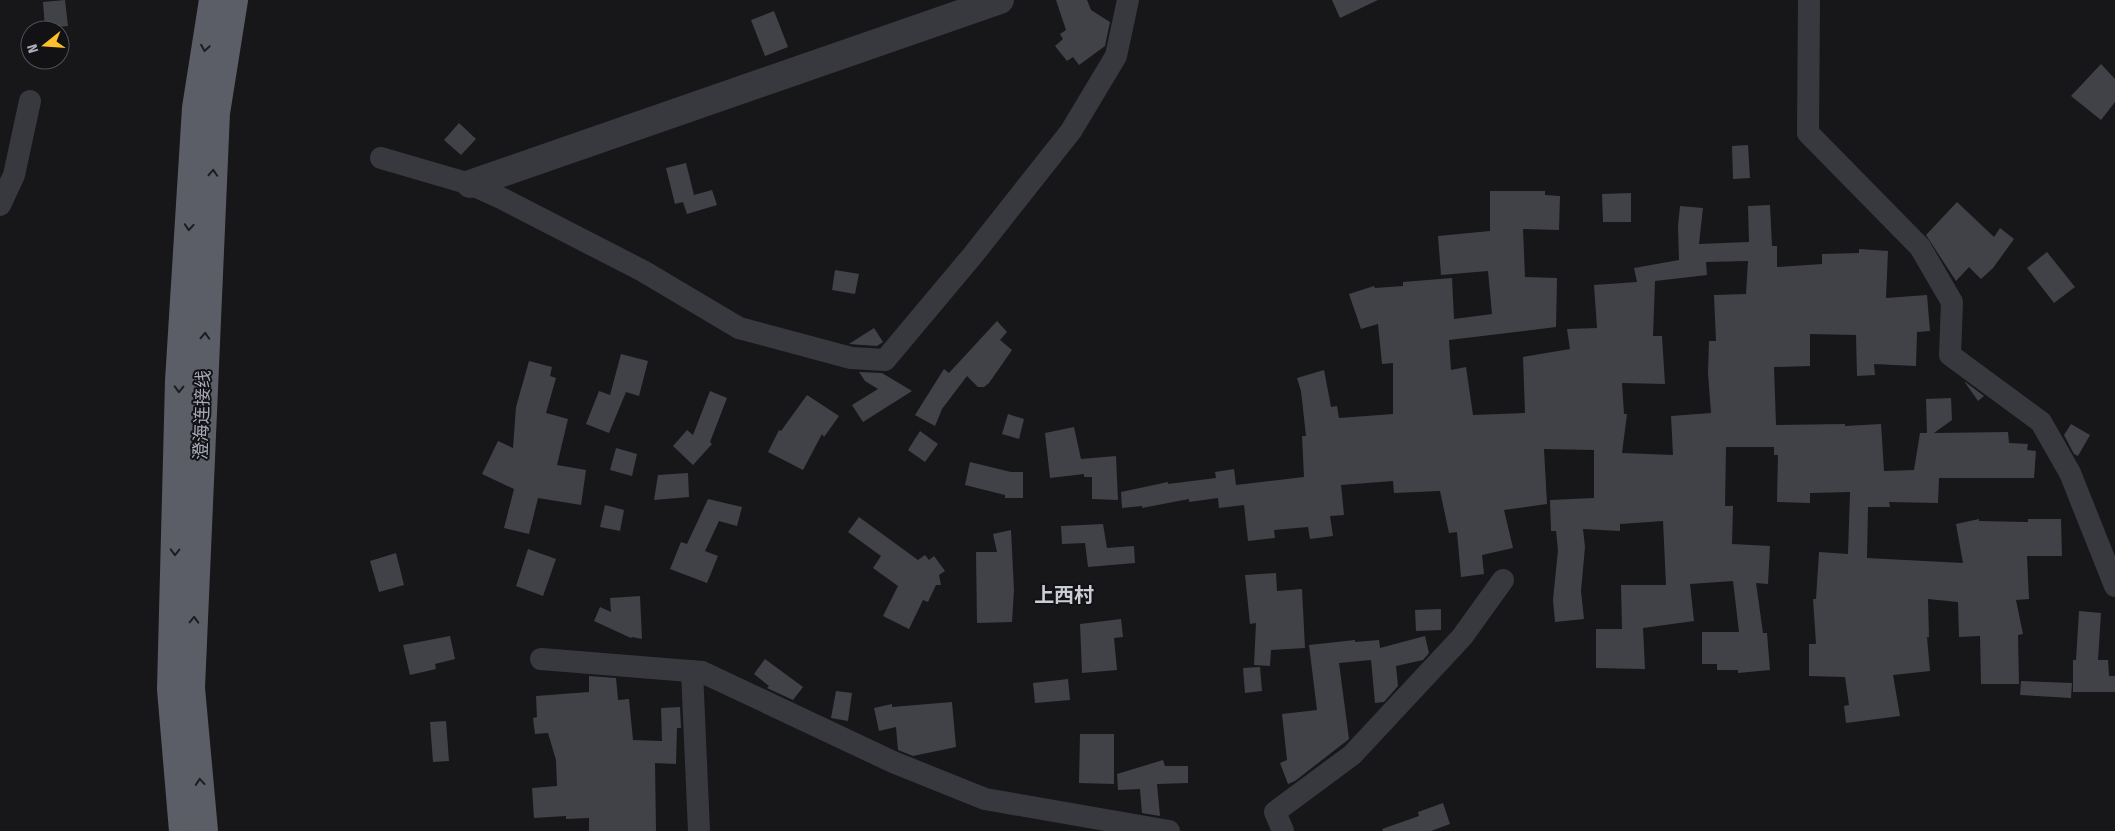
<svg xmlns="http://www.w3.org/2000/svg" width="2115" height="831" viewBox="0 0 2115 831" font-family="'Fira Sans Condensed','Noto Sans SC',sans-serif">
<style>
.building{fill:#414247;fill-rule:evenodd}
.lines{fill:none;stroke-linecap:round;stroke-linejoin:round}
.minor{stroke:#38393f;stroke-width:22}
.tertiary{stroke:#38393f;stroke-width:28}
.trunk{stroke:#5c5e67;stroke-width:28}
.oneway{stroke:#1d1d21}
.labels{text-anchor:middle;stroke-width:4;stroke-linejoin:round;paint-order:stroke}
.street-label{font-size:18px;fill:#a9adbb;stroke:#121215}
.quarter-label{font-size:20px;font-weight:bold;fill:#cacdd6;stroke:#121215}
</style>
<rect width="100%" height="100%" fill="#17171a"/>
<g class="building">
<polygon points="65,0 68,26 45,28 43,2"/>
<polygon points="1056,0 1087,0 1091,10 1110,22 1105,46 1079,65 1073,57 1067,61 1055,46 1063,39 1060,34 1066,30"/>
<polygon points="1332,0 1378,0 1340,18"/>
<polygon points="774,11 788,47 765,56 751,20"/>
<polygon points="2101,64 2115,79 2115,102 2101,120 2071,96"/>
<polygon points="459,123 476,139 461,155 444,140"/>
<polygon points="1748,145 1750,178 1733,179 1732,146"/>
<polygon points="686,163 694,195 712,190 717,205 687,214 683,202 675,204 666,168"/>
<path d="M 1490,191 L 1545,191 L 1545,195 L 1560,196 L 1559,230 L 1523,229 L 1525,277 L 1557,278 L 1556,327 L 1449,340 L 1451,370 L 1466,367 L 1473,415 L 1525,413 L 1523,357 L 1570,349 L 1567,329 L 1597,328 L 1594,285 L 1637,282 L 1634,268 L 1679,260 L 1678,226 L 1680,206 L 1703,208 L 1699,244 L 1749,242 L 1748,206 L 1770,205 L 1772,246 L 1777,246 L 1777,267 L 1822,264 L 1822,254 L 1859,253 L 1859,249 L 1888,251 L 1886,298 L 1927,295 L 1930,331 L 1917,332 L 1916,366 L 1874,364 L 1875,375 L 1857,376 L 1856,335 L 1810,334 L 1810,366 L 1774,367 L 1776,425 L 1845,424 L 1845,426 L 1881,424 L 1884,471 L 1914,470 L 1920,433 L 1927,433 L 1926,399 L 1951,398 L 1952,420 L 1934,433 L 2008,432 L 2009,443 L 2028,444 L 2027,450 L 2036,451 L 2034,478 L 1939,478 L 1938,503 L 1889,502 L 1890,507 L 1868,507 L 1867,558 L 1963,563 L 1956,524 L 1979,519 L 1979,521 L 2028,522 L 2028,519 L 2061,519 L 2062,556 L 2027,556 L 2029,599 L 2016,600 L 2023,634 L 2018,635 L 2019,684 L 1981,684 L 1980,636 L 1959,637 L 1958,602 L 1928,599 L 1929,637 L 1927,637 L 1930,671 L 1893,675 L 1900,716 L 1846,723 L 1844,706 L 1849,705 L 1845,677 L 1809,676 L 1809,644 L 1816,644 L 1813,599 L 1816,599 L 1819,552 L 1848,554 L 1850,492 L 1810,493 L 1810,503 L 1777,502 L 1778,455 L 1774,455 L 1774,447 L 1726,447 L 1725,506 L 1733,506 L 1732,544 L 1770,546 L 1768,584 L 1756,583 L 1763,633 L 1767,633 L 1770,670 L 1738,673 L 1738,670 L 1717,670 L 1717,664 L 1702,664 L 1702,632 L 1739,632 L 1733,581 L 1690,584 L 1694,621 L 1643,628 L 1645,669 L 1596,668 L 1596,629 L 1622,629 L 1621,585 L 1666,585 L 1663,521 L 1620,524 L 1620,531 L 1583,529 L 1585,547 L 1581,591 L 1584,619 L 1555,622 L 1553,600 L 1558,550 L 1556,531 L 1551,531 L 1550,500 L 1594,498 L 1594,450 L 1544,449 L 1547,504 L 1504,510 L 1513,548 L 1482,555 L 1484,574 L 1461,577 L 1457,532 L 1449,533 L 1440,491 L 1394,493 L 1393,481 L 1341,485 L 1344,515 L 1330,516 L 1333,536 L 1310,539 L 1308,527 L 1274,530 L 1275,538 L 1248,541 L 1244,505 L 1219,508 L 1218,498 L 1189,502 L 1189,499 L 1142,508 L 1142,506 L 1122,508 L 1121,492 L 1168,482 L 1168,484 L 1216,478 L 1215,472 L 1234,469 L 1236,485 L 1304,477 L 1302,436 L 1306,436 L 1301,391 L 1297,378 L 1324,370 L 1331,407 L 1337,406 L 1339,418 L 1393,414 L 1393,363 L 1382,364 L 1378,324 L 1361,329 L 1349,294 L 1374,286 L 1375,288 L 1403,286 L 1403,282 L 1452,278 L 1454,319 L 1492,314 L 1488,271 L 1441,275 L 1438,236 L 1490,231 ZM 1748,261 L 1746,294 L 1714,295 L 1716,341 L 1709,341 L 1708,373 L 1711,413 L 1671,416 L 1673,455 L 1622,453 L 1627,414 L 1624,414 L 1622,383 L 1665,384 L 1662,336 L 1653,336 L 1655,281 L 1707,275 L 1706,262 Z"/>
<polygon points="1631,193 1631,222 1603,222 1602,194"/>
<polygon points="1957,202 1994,237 2000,228 2014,239 1993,268 1981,279 1969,267 1956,281 1926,235"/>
<polygon points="2047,252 2075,287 2054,303 2027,268"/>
<polygon points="835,270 859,274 855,294 832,290"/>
<polygon points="997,321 1007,332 1000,340 1012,350 989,383 984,387 978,387 967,376 942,409 935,426 915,415 944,369 949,373"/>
<polygon points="874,328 883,342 877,346 849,344"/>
<polygon points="621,354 648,361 639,396 626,392 609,433 586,424 599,391 610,395"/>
<polygon points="529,361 552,367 550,376 556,378 546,413 568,419 557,465 586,470 581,505 538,498 529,534 504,528 514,489 482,474 498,441 513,448 516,407"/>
<polygon points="859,372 882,373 912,391 863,422 852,405 878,389 865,381"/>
<polygon points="1964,381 1984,396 1978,401"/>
<polygon points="710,391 727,398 710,442 712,444 693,465 673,446 687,430 693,435"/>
<polygon points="807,395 839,416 824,437 822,434 803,470 768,452 779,430 781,431"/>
<polygon points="1008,414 1024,419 1019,439 1002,434"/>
<polygon points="2071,424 2090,435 2078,456 2074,454 2064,435"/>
<polygon points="1074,427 1081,459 1116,456 1118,500 1092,499 1092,477 1084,477 1084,474 1050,478 1045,433"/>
<polygon points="920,431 938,444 925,462 908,450"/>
<polygon points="616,448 637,454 632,476 610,470"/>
<polygon points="970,462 1011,472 1023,472 1023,498 1005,498 1005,495 965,485"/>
<polygon points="688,473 689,497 654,500 658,475"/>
<polygon points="708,499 742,507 737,526 719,521 705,551 718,556 707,583 670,569 681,542 687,544"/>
<polygon points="605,505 624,510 620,531 600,527"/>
<polygon points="859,517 918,560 925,555 929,560 934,556 945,571 939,575 941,585 936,585 928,602 923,600 909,629 883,616 898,586 873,568 881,556 848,532"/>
<polygon points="1103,524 1107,548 1134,546 1135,563 1088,567 1085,543 1062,544 1061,526"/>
<polygon points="1011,530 1014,590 1012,622 977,623 976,552 997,552 993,534"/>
<polygon points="528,549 556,559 543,596 516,586"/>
<polygon points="396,553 404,585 379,592 370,561"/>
<polygon points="1276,573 1277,591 1302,589 1305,648 1271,650 1270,666 1254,665 1256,623 1250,624 1245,575"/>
<polygon points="640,596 642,639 632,637 631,638 594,621 600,607 611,612 610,598"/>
<polygon points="1441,609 1441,630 1416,631 1415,610"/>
<polygon points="2079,611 2101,613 2098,660 2108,660 2109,676 2115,676 2115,692 2073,692 2073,660 2076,660"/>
<polygon points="1121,619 1123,637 1114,638 1117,670 1082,673 1080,624"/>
<polygon points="450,636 455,659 435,664 436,669 410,675 403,645"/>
<polygon points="1425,636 1429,653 1423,660 1396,666 1398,686 1384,702 1375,703 1371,660 1339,663 1349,739 1295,781 1288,784 1280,763 1287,760 1282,714 1317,710 1309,645 1355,640 1355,642 1379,640 1380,648"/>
<polygon points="765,659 803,687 793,700 767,688 769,686 754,674"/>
<polygon points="1260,667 1262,691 1245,693 1243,668"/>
<polygon points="589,676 616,678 618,700 629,699 633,740 662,741 661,708 680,707 681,728 677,728 676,764 655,763 656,831 589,831 589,818 566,819 566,816 534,818 532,788 557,786 556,760 548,733 535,734 533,718 537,717 536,696 589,692"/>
<polygon points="1068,679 1070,700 1035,703 1033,683"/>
<polygon points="2021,681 2072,683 2071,698 2020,695"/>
<polygon points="836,691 852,693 848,721 831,718"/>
<polygon points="952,702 956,747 913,756 898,750 896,727 879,731 874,708 892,704 892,707"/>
<polygon points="446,721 449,761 433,762 430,722"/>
<polygon points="1080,734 1114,734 1114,784 1079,783"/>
<polygon points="1163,760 1165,766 1188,766 1188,783 1157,784 1160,816 1142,813 1140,789 1118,790 1117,774"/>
<polygon points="1443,803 1450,824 1431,831 1383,831 1382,829 1419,816 1418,812"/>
</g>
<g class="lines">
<g class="minor">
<polyline points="1809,0 1808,133 1920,247 1952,302 1950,355 2041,422 2070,473 2115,586"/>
<polyline points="381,158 470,184 501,198 643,271 739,328 851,358 885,360 973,255 1071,131 1116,56 1128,0"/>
<polyline points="0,205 14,175 30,101"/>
<polyline points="541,659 702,672 893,762 985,799 1169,831"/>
<polyline points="692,671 699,831"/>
<polyline points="1283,831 1275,812 1352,755 1462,637 1503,580"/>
</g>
<polyline class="tertiary" points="470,184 1000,0"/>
<g class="trunk">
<polyline points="183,831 171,689 179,381 196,108 213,0"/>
<polyline points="204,831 191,688 216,113 234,0"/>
</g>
</g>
<defs><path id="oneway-chevron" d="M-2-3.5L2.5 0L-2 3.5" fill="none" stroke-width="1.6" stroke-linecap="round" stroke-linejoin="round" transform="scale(1.25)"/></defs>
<g class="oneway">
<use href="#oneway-chevron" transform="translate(205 48) rotate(99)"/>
<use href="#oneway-chevron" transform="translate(213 173) rotate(-87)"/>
<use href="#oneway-chevron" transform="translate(189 227) rotate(94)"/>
<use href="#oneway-chevron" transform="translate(205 336) rotate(-87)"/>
<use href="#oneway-chevron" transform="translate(179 389) rotate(91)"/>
<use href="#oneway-chevron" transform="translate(175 552) rotate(91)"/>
<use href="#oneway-chevron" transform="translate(194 620) rotate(-88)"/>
<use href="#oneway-chevron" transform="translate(200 782) rotate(-95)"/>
</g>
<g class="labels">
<g class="street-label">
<text transform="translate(202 415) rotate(-88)" y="6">澄海连接线</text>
</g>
<g class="quarter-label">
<text x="1064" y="602">上西村</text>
</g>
</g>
<g transform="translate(45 45) rotate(253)"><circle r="24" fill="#121215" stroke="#4e5057"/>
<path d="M0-4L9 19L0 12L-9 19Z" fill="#ffbf2a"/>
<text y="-8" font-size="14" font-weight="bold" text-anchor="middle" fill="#a9adbb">N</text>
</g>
</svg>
